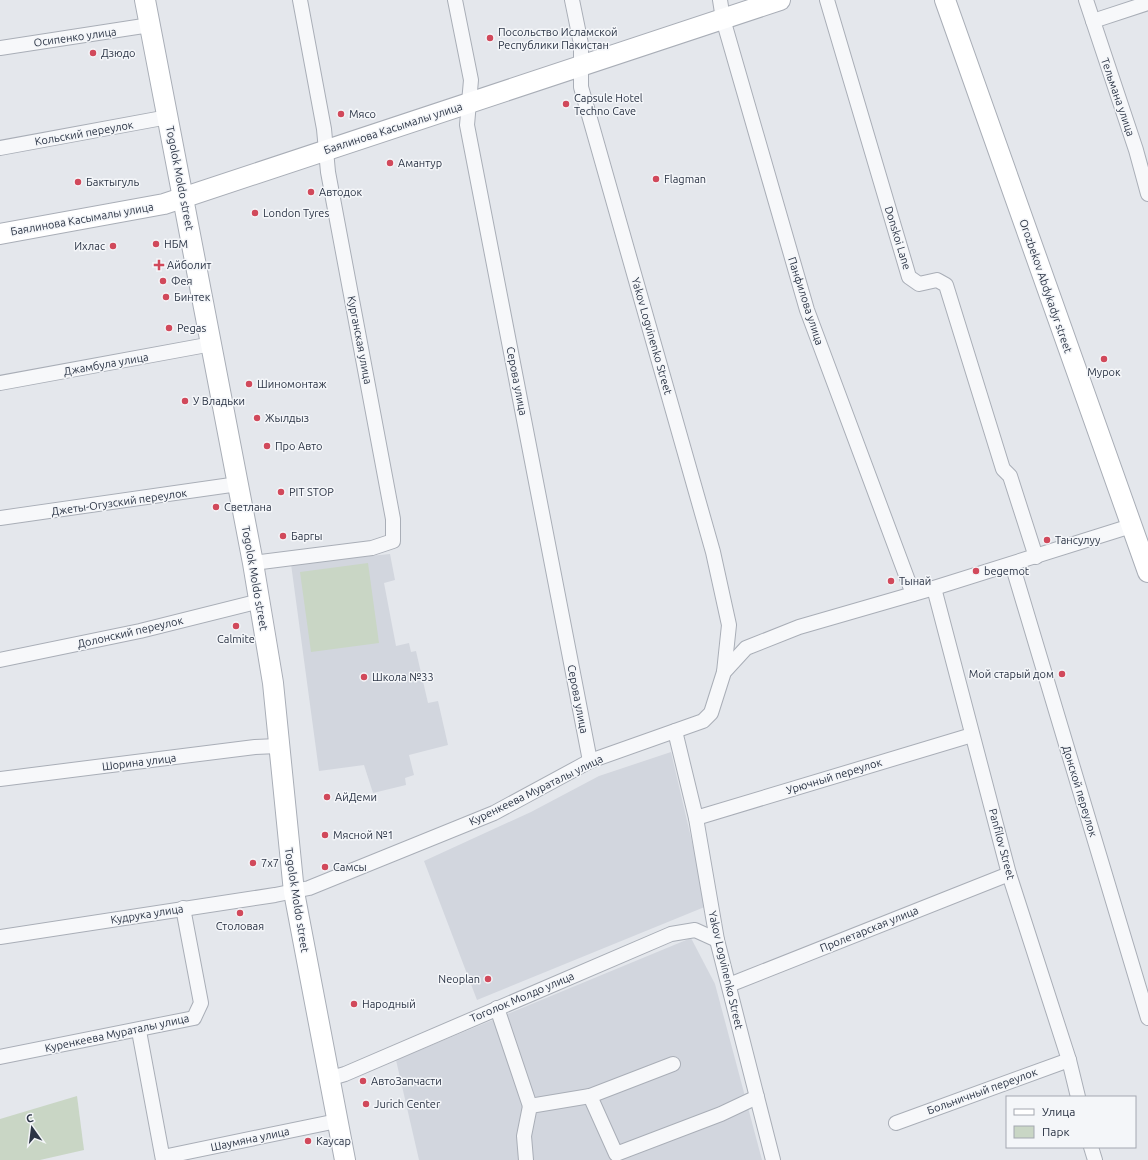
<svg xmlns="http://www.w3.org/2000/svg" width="1148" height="1160" viewBox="0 0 1148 1160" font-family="Ubuntu,sans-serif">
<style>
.built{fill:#d2d6de}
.green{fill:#c9d6c5}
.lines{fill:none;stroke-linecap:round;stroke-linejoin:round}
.street-casing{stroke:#a9aeb7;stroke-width:16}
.secondary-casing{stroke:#a9aeb7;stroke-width:22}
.street{stroke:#f7f8fa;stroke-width:14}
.secondary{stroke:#fff;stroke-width:20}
.poi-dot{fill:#d1495b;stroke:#f4f6f9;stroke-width:1.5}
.labels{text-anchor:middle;stroke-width:3;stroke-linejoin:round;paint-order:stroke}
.poi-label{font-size:11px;fill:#2b3445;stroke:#f4f6f9;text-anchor:start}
.street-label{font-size:11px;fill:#2b3445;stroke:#f4f6f9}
</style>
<rect width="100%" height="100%" fill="#e4e7ec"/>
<g class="built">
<polygon points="390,554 395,580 384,583 396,646 409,643 411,652 416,651 428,703 438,701 448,745 409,755 414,775 405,778 406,785 373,793 364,765 319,771 291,564"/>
<polygon points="671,752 707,906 477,1000 424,861 531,812 599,776"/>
<polygon points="691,938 715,984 762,1160 419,1160 396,1060"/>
</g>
<g class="green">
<polygon points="368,563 379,643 311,652 300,572"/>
<polygon points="77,1096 84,1150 40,1160 0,1160 0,1119"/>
</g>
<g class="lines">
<g class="street-casing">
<g id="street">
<polyline points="455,0 471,80 467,125 590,761"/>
<polyline points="572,0 581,44 581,87 713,552 729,625 724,672"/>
<polyline points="720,0 723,19 807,310 913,594"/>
<polyline points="827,0 909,277 919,284 937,280 946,285 1003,469 1010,476 1036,557"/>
<polyline points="1086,0 1136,150 1148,194"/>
<polyline points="1093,21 1148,3"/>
<polyline points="0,48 150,25"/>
<polyline points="0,148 168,117"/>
<polyline points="0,383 212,344"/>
<polyline points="0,518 238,484"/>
<polyline points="253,563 372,548 393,541 393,519 328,172 324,129 300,0"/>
<polyline points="1012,564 1148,1018"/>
<polyline points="934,588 1009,874 1069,1060 1078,1097"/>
<polyline points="0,660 140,631 260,601"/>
<polyline points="675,731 696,818 717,940 773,1160"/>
<polyline points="0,779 255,747 278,746"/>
<polyline points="696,818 972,735"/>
<polyline points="0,937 275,895 309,888 494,813 590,761 703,721 711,713 724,672 746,648 799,627 934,588 1131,526"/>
<polyline points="729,985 1009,874"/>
<polyline points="497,1008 530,1106"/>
<polyline points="139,1031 163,1160"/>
<polyline points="0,1057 194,1018 201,1003 183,908"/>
<polyline points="328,1079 345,1074 671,934 695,930 717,940"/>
<polyline points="590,1096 616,1154 721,1114 757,1097"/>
<polyline points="896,1123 1069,1060"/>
<polyline points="1091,1147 1095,1160"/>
<polyline points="163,1157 337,1121"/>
<polyline points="526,1160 524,1136 530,1106 590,1096 673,1064"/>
</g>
</g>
<g class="secondary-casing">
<g id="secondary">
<polyline points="145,0 253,563 273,683 294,892 345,1160"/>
<polyline points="945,0 1148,572"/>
<polyline points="0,234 164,204 780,0"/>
</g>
</g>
<use href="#street" class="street"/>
<use href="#secondary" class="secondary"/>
</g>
<g class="poi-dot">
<circle cx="490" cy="38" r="4"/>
<circle cx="93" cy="53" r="4"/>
<circle cx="566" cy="104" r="4"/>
<circle cx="341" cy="114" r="4"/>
<circle cx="390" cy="163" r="4"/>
<circle cx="656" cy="179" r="4"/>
<circle cx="78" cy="182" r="4"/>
<circle cx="311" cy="192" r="4"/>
<circle cx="255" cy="213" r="4"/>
<circle cx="156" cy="244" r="4"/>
<circle cx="113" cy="246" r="4"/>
<path d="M157 259h4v4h4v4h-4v4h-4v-4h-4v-4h4z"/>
<circle cx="163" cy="281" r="4"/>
<circle cx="166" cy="297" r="4"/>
<circle cx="169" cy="328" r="4"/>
<circle cx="1104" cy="359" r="4"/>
<circle cx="249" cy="384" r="4"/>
<circle cx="185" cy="401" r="4"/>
<circle cx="257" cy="418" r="4"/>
<circle cx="267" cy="446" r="4"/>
<circle cx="281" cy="492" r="4"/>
<circle cx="216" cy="507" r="4"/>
<circle cx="283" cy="536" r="4"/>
<circle cx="1047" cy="540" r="4"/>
<circle cx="976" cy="571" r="4"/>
<circle cx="891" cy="581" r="4"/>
<circle cx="236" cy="626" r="4"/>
<circle cx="1062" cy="674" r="4"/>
<circle cx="364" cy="677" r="4"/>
<circle cx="327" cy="797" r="4"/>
<circle cx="325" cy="835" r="4"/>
<circle cx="253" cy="863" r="4"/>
<circle cx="325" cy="867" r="4"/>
<circle cx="240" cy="913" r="4"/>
<circle cx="488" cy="979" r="4"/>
<circle cx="354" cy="1004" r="4"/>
<circle cx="363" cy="1081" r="4"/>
<circle cx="366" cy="1104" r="4"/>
<circle cx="308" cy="1141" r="4"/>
</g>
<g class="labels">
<g class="poi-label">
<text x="498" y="36">Посольство Исламской<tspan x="498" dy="13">Республики Пакистан</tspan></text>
<text x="101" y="57">Дзюдо</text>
<text x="574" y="102">Capsule Hotel<tspan x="574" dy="13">Techno Cave</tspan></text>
<text x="349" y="118">Мясо</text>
<text x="398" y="167">Амантур</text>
<text x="664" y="183">Flagman</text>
<text x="86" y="186">Бактыгуль</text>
<text x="319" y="196">Автодок</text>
<text x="263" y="217">London Tyres</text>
<text x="164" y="248">НБМ</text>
<text x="105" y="250" text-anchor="end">Ихлас</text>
<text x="167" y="269">Айболит</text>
<text x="171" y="285">Фея</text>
<text x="174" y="301">Бинтек</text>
<text x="177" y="332">Pegas</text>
<text x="1104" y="376" text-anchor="middle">Мурок</text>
<text x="257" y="388">Шиномонтаж</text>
<text x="193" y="405">У Владьки</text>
<text x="265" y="422">Жылдыз</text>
<text x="275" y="450">Про Авто</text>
<text x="289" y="496">PIT STOP</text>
<text x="224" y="511">Светлана</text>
<text x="291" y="540">Баргы</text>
<text x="1055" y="544">Тансулуу</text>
<text x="984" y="575">begemot</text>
<text x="899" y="585">Тынай</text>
<text x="236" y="643" text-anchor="middle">Calmite</text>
<text x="1054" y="678" text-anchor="end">Мой старый дом</text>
<text x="372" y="681">Школа №33</text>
<text x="335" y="801">АйДеми</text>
<text x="333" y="839">Мясной №1</text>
<text x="261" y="867">7x7</text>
<text x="333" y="871">Самсы</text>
<text x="240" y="930" text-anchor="middle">Столовая</text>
<text x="480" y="983" text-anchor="end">Neoplan</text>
<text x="362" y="1008">Народный</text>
<text x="371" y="1085">АвтоЗапчасти</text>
<text x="374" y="1108">Jurich Center</text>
<text x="316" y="1145">Каусар</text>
</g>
<g class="street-label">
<text transform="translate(75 37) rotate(-8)" y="4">Осипенко улица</text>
<text transform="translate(1118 97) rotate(71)" y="4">Тельмана улица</text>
<text transform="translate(393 128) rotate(-18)" y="4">Баялинова Касымалы улица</text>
<text transform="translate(84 133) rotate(-10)" y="4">Кольский переулок</text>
<text transform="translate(180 178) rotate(79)" y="4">Togolok Moldo street</text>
<text transform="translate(82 219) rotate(-10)" y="4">Баялинова Касымалы улица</text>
<text transform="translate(898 238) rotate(73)" y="4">Donskoi Lane</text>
<text transform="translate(1046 286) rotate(71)" y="4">Orozbekov Abdykadyr street</text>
<text transform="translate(806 301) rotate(72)" y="4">Панфилова улица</text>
<text transform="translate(652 336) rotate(74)" y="4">Yakov Logvinenko Street</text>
<text transform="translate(360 340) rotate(79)" y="4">Курганская улица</text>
<text transform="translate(106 364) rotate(-10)" y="4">Джамбула улица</text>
<text transform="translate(517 381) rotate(79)" y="4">Серова улица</text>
<text transform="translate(119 502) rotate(-8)" y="4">Джеты-Огузский переулок</text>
<text transform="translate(255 578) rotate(80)" y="4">Togolok Moldo street</text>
<text transform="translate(130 632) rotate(-13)" y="4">Долонский переулок</text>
<text transform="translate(578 699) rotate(79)" y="4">Серова улица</text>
<text transform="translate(139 762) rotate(-7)" y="4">Шорина улица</text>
<text transform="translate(834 776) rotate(-17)" y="4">Урючный переулок</text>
<text transform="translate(536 790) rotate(-26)" y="4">Куренкеева Мураталы улица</text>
<text transform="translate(1080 791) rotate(73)" y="4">Донской переулок</text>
<text transform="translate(1002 844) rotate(75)" y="4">Panfilov Street</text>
<text transform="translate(297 900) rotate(81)" y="4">Togolok Moldo street</text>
<text transform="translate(147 914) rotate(-9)" y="4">Кудрука улица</text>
<text transform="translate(869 929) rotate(-22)" y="4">Пролетарская улица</text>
<text transform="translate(726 970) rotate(77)" y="4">Yakov Logvinenko Street</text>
<text transform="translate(522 997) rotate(-23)" y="4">Тоголок Молдо улица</text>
<text transform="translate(117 1033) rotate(-12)" y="4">Куренкеева Мураталы улица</text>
<text transform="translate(982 1091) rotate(-20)" y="4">Больничный переулок</text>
<text transform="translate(250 1139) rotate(-12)" y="4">Шаумяна улица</text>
</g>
</g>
<rect x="1006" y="1096" width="130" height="52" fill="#f4f6f9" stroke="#a4a8b1"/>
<rect x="1014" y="1109" width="20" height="6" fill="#ffffff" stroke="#a4a8b1"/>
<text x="1042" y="1116" font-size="12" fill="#2b3445">Улица</text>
<rect x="1014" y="1126" width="20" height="12" fill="#c9d6c5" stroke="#a4a8b1"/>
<text x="1042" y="1136" font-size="12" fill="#2b3445">Парк</text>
<g transform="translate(32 1128) rotate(346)" stroke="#f4f6f9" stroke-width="3" paint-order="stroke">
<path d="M0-3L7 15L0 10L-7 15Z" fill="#2b3445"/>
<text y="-6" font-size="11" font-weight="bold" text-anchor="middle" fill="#2b3445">С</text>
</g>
</svg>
